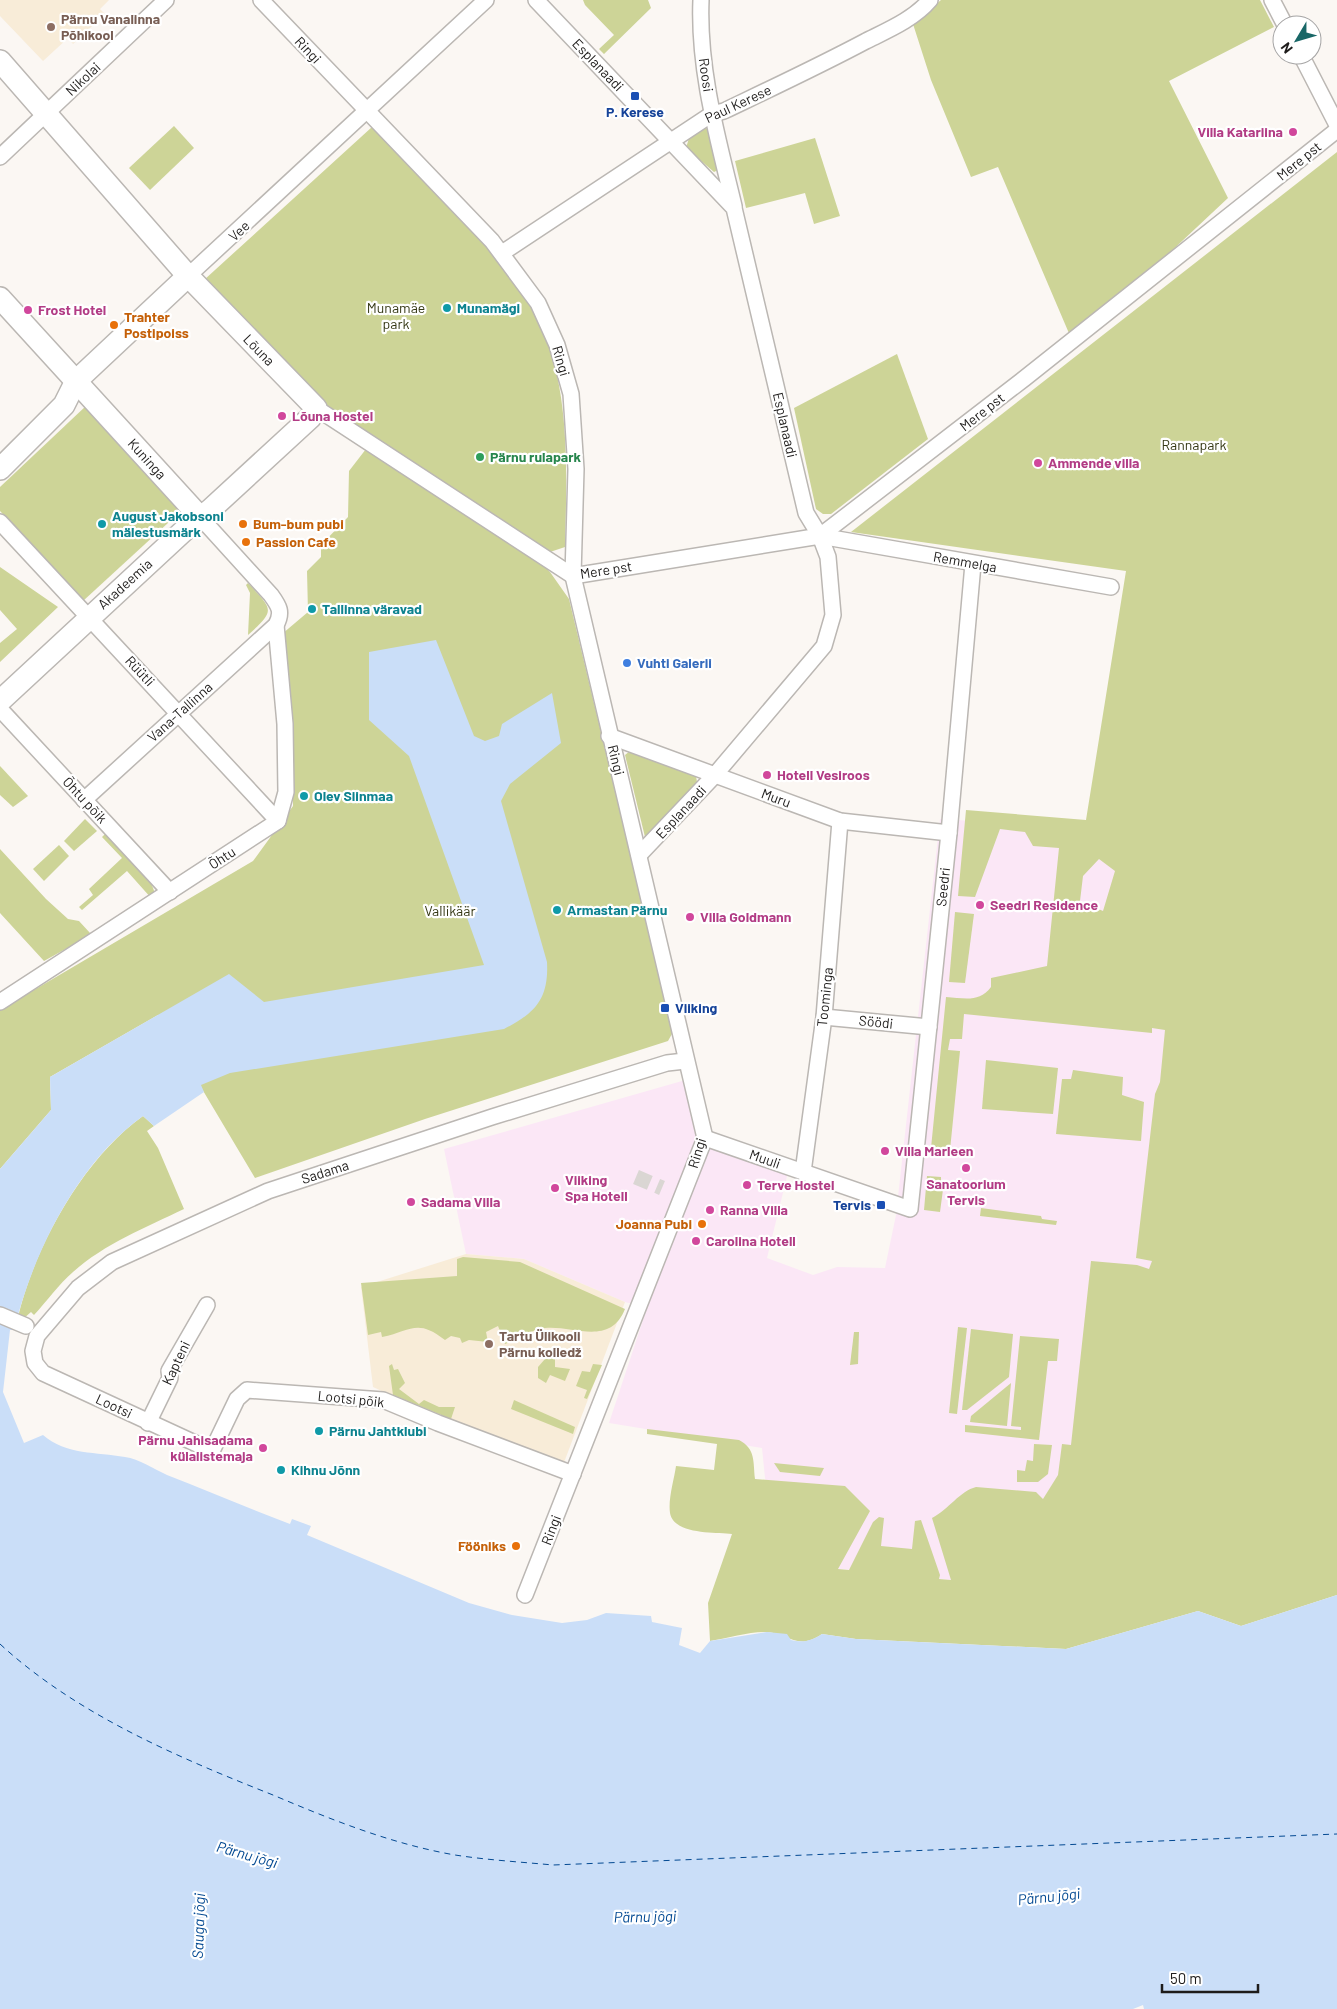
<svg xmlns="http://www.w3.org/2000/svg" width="1337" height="2009" viewBox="0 0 1337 2009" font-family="Barlow,sans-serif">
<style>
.commercial{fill:#fbe7f6}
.education{fill:#f8ecd8}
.green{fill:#cdd497;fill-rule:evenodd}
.water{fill:#cadef8}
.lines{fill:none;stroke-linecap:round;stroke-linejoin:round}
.ferry{stroke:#034992;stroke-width:1;stroke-dasharray:6 5;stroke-linecap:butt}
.street-tunnel{stroke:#dad6d3;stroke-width:15;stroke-dasharray:15 8;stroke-linecap:butt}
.street-casing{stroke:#bbb7b3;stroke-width:18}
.secondary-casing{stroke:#bbb7b3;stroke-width:24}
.street{stroke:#fff;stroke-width:15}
.secondary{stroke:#fff;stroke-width:21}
.education-dot{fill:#8d6e63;stroke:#fff;stroke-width:2}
.transit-dot{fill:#1a4fb4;stroke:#fff;stroke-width:2}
.hotel-dot{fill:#d1479c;stroke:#fff;stroke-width:2}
.culture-dot{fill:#0f9aa8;stroke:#fff;stroke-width:2}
.food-dot{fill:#e8710a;stroke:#fff;stroke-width:2}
.leisure-dot{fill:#2e9e5b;stroke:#fff;stroke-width:2}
.shop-dot{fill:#3f7fe0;stroke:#fff;stroke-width:2}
.labels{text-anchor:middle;stroke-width:4.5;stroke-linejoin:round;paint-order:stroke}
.education-label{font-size:14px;font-weight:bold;fill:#785e54;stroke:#fff;text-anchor:start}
.street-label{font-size:14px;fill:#1e1c1b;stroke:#fff}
.transit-label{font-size:14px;font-weight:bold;fill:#164399;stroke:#fff}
.hotel-label{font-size:14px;font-weight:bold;fill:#b23c85;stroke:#fff;text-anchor:start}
.park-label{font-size:14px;fill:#353815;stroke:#fff}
.culture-label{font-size:14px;font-weight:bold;fill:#0d838f;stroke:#fff;text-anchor:start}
.food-label{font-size:14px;font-weight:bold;fill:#c56008;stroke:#fff;text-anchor:start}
.leisure-label{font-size:14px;font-weight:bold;fill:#27864d;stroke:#fff;text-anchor:start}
.shop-label{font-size:14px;font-weight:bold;fill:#366cbe;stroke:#fff;text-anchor:start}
.water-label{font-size:15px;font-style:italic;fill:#034992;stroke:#fff}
</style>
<rect width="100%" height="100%" fill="#fbf7f3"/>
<polygon class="commercial" points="940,819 1056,826 1164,906 1169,1221 1077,1447 1002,1563 971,1582 831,1568 775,1510 765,1478 762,1448 609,1423 647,1308 625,1302 524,1259 466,1254 444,1149 696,1077 711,1134 791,1160 767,1258 813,1275 837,1267 885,1268 896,1215"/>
<g class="education">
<polygon points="0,0 109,0 100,9 105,14 73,44 68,38 43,61 0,16"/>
<polygon points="466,1254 524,1259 625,1302 563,1465 416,1407 373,1387 361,1287"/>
</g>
<g class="green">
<polygon points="583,0 648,0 651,8 604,54 599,49 614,35 585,5"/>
<polygon points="941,0 1260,0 1274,27 1169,81 1228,198 1116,303 1071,338 998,167 971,177 931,80 913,24"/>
<polygon points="174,126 194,148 150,190 129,168"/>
<path d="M 372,127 C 403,160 435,193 466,226 C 487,247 511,269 526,295 C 572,371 567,461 565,547 L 550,552 L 323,405 L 204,280 Z"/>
<polygon points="706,128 708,130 718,170 714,172 686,148 689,138"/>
<polygon points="815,138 840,216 814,224 805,193 746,208 735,161"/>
<path d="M 1337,152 L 1337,1595 L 1241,1626 L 1198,1611 L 1066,1649 L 856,1639 L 822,1634 C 796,1652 789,1632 765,1632 C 748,1632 728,1638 710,1641 L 708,1603 L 732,1534 C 715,1532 674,1535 670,1513 C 668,1499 674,1480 676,1466 L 714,1470 L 717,1444 L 647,1434 L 647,1429 L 739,1440 C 756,1449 753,1462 755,1479 L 845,1486 L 870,1511 L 838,1569 L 849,1570 L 873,1522 L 879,1517 L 884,1518 L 881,1546 L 912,1549 L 915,1521 L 921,1520 L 940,1575 L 939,1579 L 951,1580 L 932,1518 C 949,1509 960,1491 976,1487 L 1036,1492 L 1043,1499 L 1058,1475 L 1062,1444 L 1071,1445 L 1091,1261 L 1137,1265 L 1149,1269 L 1152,1261 L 1136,1258 L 1155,1094 L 1160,1082 L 1165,1030 L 1152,1028 L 1152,1033 L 964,1014 L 962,1039 L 950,1039 L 948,1050 L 960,1051 L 950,1150 L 931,1148 L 946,997 C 964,998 979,1003 991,987 L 991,978 L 1047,966 L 1059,848 L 1033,846 L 1025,832 L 1000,829 L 975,897 L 958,896 L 966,810 L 1086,820 L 1126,571 L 851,532 ZM 1099,859 L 1115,871 L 1103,911 L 1080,901 L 1083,876 Z"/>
<polygon points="897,354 928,439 831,514 823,514 816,509 794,408"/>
<polygon points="87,405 181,511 83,601 0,511 0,487"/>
<polygon points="366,449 535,558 550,572 569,599 673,1032 668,1041 425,1119 255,1178 158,1015 50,1077 51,1110 0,1169 0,1010 253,861 293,806 293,769 282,634 308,612 307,571 321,557 321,545 348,517 349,471"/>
<polygon points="0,567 58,607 0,662 0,643 17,629 0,610"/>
<path d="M 248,583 C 273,610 276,610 248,635 L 250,593 L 246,585 Z"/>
<polygon points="630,751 696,776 697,782 646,841 625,755"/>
<polygon points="0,766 28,796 13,807 0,795"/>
<polygon points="85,819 97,831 74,851 64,841"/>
<path d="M 105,834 C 118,847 155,877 155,896 L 152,899 L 127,871 L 82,910 L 79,907 L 93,895 L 89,889 L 122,858 L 102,837 Z"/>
<polygon points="59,845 69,856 44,881 33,869"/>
<polygon points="0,849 46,899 68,919 79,921 90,933 89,936 44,961 0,913"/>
<polygon points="955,912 974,914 965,983 949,982"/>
<polygon points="986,1060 1058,1068 1053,1114 982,1109"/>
<polygon points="1073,1070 1123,1077 1122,1095 1144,1102 1141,1141 1056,1134 1062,1079 1071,1079"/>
<path d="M 143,1116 L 154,1126 L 147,1131 L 158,1148 L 184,1209 C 147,1227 104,1244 73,1272 C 59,1284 47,1301 34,1315 L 31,1312 L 23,1319 L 18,1317 C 35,1246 83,1159 143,1116 Z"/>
<polygon points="927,1176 941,1177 941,1181 944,1182 940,1212 924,1210"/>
<polygon points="981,1208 1041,1216 1042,1219 1057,1221 1056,1225 980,1216"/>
<path d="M 463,1257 L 520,1262 L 625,1309 C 610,1347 573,1325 545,1328 C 532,1329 518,1339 505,1344 L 498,1326 L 486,1332 L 488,1342 L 469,1340 L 462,1343 L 460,1338 L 451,1336 L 445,1340 C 417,1318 411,1331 382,1337 L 381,1332 L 368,1335 L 361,1283 L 457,1276 L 457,1259 Z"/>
<polygon points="958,1327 967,1328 957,1414 949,1413"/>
<polygon points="971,1329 1013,1334 1009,1377 967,1410 962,1410"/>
<polygon points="854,1332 859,1332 858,1364 850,1365"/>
<polygon points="1020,1336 1059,1339 1057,1361 1048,1361 1039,1440 965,1432 965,1425 1021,1430 1021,1427 1011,1426"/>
<polygon points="555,1357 555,1367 570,1369 565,1381 550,1375 546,1383 538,1378 538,1367 545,1359"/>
<polygon points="392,1364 394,1370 398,1369 405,1383 399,1389 419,1404 424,1400 439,1407 455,1407 451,1419 393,1395 389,1366"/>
<polygon points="593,1364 602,1365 587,1399 584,1398 587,1390 576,1386 582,1371 590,1372"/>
<polygon points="1011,1383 1007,1426 970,1422 971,1416"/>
<polygon points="514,1400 575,1427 573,1434 511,1409"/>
<polygon points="1034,1444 1052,1445 1048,1474 1038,1482 1017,1482 1017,1470 1025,1471 1027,1460 1033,1461"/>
<polygon points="774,1463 824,1468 820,1476 780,1472"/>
</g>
<path class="water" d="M 436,640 L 474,736 L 485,741 L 499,736 L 502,724 L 552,693 L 561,743 L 510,784 L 501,801 L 547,962 C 549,999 535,1013 504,1029 L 230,1073 L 201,1085 L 204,1092 L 154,1126 L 143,1116 C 77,1163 33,1253 14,1330 L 10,1330 L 3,1392 L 24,1443 L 43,1435 C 66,1455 97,1452 125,1457 C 139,1459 154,1469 167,1475 C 208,1491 248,1508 290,1524 L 292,1519 L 311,1526 L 307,1535 L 469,1603 L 512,1615 L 562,1623 L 587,1620 L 606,1613 L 651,1616 L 652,1622 L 682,1628 L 679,1645 L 700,1653 L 710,1641 L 767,1632 L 787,1634 L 791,1640 C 803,1643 811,1641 822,1634 L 856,1639 L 1066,1649 L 1198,1611 L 1241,1626 L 1337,1595 L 1337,2009 L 1144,2009 L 1143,2005 L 1133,2009 L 0,2009 L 0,1169 L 51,1110 L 50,1077 L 229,974 L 264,1002 L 484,965 L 409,756 L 369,720 L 369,652 Z"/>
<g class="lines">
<path class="ferry" d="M 0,1644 C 76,1714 177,1757 273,1795 C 332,1820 392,1844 455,1855 C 487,1860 521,1862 553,1865 L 1337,1834"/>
<polyline class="street-tunnel" points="636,1177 662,1188"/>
<g class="street-casing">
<g id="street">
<polyline points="261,0 492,241 538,303 557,345 571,394 576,469 573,576 705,1138 525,1595"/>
<polyline points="536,0 734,208 806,513 820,536 828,557 833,615 824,646 714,776 639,855"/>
<path d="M 701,0 C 698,70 718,139 734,206"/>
<polyline points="1272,0 1285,25"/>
<polyline points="1301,55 1337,125"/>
<polyline points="0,157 166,0"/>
<path d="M 502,253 L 712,114 L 724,111 C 772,88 819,66 866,41 C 888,30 914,19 930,0"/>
<polyline points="188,276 486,0"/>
<polyline points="316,408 573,576 820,536 1025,378 1337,130"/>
<polyline points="0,522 278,821"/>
<polyline points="820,536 1111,587"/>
<polyline points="0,709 170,892"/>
<polyline points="609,736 840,821 949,833"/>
<path d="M 84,800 L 276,625 C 283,612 279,606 271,595 L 200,517"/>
<polyline points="0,1002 278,821 286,792 285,724 276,625"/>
<polyline points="824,1017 929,1027"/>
<polyline points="705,1138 910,1209 949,833 973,564"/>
<polyline points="803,1172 824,1017 840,821"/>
<polyline points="0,1315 26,1326"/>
<polyline points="148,1423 170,1378 169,1371 207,1305"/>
<polyline points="573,1474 438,1423 383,1400 247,1390 237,1399 212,1451 43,1373 35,1363 33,1351 37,1336 78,1288 112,1262 268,1191 492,1117 667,1063 685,1061"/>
</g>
</g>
<g class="secondary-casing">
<g id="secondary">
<polyline points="0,61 188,276 316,408 310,418 210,510 190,525 0,701"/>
<polyline points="0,298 200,517"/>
<polyline points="0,469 64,405 76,381 188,276"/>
</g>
</g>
<use href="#street" class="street"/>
<use href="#secondary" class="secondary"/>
</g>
<g class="education-dot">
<circle cx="51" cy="27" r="5"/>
<circle cx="489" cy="1344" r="5"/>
</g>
<g class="transit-dot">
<rect x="630" y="91" width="10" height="10" rx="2.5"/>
<rect x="660" y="1003" width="10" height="10" rx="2.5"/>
<rect x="876" y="1200" width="10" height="10" rx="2.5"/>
</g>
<g class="hotel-dot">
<circle cx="1293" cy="132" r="5"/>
<circle cx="28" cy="310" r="5"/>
<circle cx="282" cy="416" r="5"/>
<circle cx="1038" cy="463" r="5"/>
<circle cx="767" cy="775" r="5"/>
<circle cx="980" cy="905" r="5"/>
<circle cx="690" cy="917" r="5"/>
<circle cx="885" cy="1151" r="5"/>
<circle cx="966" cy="1168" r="5"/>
<circle cx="747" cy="1185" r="5"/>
<circle cx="555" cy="1188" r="5"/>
<circle cx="411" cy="1202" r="5"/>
<circle cx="710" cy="1210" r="5"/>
<circle cx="696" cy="1241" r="5"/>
<circle cx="263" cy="1448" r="5"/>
</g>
<g class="culture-dot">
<circle cx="447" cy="308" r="5"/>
<circle cx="102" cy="524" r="5"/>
<circle cx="312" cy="609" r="5"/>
<circle cx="304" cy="796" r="5"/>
<circle cx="557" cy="910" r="5"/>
<circle cx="319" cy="1431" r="5"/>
<circle cx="281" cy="1470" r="5"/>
</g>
<g class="food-dot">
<circle cx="114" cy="325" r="5"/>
<circle cx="243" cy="524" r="5"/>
<circle cx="246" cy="542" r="5"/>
<circle cx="702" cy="1224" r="5"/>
<circle cx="516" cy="1546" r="5"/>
</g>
<circle class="leisure-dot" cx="480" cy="457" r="5"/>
<circle class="shop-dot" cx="627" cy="663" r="5"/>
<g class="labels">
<g class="education-label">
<text x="61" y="24">Pärnu Vanalinna<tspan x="61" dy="16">Põhikool</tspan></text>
<text x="499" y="1341">Tartu Ülikooli<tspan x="499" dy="16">Pärnu kolledž</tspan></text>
</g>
<g class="street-label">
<text transform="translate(308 50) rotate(47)" y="5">Ringi</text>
<text transform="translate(598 65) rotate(46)" y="5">Esplanaadi</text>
<text transform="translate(706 75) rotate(82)" y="5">Roosi</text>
<text transform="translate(83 79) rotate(-43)" y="5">Nikolai</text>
<text transform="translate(738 104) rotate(-25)" y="5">Paul Kerese</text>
<text transform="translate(1299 161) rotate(-39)" y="5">Mere pst</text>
<text transform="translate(239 231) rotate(-43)" y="5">Vee</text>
<text transform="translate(259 350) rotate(46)" y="5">Lõuna</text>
<text transform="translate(561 361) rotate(74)" y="5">Ringi</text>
<text transform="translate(982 412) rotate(-38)" y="5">Mere pst</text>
<text transform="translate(785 425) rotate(77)" y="5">Esplanaadi</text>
<text transform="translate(147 459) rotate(48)" y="5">Kuninga</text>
<text transform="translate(965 562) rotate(10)" y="5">Remmelga</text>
<text transform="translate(606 570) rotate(-9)" y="5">Mere pst</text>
<text transform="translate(125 584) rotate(-42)" y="5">Akadeemia</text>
<text transform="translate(140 671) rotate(47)" y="5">Rüütli</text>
<text transform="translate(180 712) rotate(-42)" y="5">Vana-Tallinna</text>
<text transform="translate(616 760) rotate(76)" y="5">Ringi</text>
<text transform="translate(776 798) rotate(20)" y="5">Muru</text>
<text transform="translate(85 800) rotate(47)" y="5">Õhtu põik</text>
<text transform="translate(681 812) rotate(-47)" y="5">Esplanaadi</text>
<text transform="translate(222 858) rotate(-33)" y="5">Õhtu</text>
<text transform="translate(943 887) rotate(-84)" y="5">Seedri</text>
<text transform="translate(825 997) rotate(-84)" y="5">Toominga</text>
<text transform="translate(876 1022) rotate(6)" y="5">Söödi</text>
<text transform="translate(697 1153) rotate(-73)" y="5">Ringi</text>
<text transform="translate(765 1159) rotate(19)" y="5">Muuli</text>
<text transform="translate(325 1172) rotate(-18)" y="5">Sadama</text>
<text transform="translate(176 1363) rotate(-65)" y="5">Kapteni</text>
<text transform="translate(351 1399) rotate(6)" y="5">Lootsi põik</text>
<text transform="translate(114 1406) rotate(25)" y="5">Lootsi</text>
<text transform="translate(551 1530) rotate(-69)" y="5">Ringi</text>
</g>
<g class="transit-label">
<text x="635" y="117">P. Kerese</text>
<text x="675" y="1013" text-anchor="start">Viiking</text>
<text x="871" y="1210" text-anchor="end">Tervis</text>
</g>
<g class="hotel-label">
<text x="1283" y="137" text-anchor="end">Villa Katariina</text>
<text x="38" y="315">Frost Hotel</text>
<text x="292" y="421">Lõuna Hostel</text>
<text x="1048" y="468">Ammende villa</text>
<text x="777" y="780">Hotell Vesiroos</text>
<text x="990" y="910">Seedri Residence</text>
<text x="700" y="922">Villa Goldmann</text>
<text x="895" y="1156">Villa Marleen</text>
<text x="565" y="1185">Viiking<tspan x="565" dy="16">Spa Hotell</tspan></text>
<text x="966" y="1189" text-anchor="middle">Sanatoorium<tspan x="966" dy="16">Tervis</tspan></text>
<text x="757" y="1190">Terve Hostel</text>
<text x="421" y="1207">Sadama Villa</text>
<text x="720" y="1215">Ranna Villa</text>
<text x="706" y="1246">Carolina Hotell</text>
<text x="253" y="1445" text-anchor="end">Pärnu Jahisadama<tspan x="253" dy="16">külalistemaja</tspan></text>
</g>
<g class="park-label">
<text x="396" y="313">Munamäe<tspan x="396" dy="16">park</tspan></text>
<text x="1194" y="450">Rannapark</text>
<text x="450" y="916">Vallikäär</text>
</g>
<g class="culture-label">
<text x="457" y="313">Munamägi</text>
<text x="112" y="521">August Jakobsoni<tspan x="112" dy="16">mälestusmärk</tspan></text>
<text x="322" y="614">Tallinna väravad</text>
<text x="314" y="801">Olev Siinmaa</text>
<text x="567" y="915">Armastan Pärnu</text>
<text x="329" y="1436">Pärnu Jahtklubi</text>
<text x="291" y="1475">Kihnu Jõnn</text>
</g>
<g class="food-label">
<text x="124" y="322">Trahter<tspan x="124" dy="16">Postipoiss</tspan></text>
<text x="253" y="529">Bum-bum pubi</text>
<text x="256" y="547">Passion Cafe</text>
<text x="692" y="1229" text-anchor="end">Joanna Pubi</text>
<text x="506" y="1551" text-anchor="end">Fööniks</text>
</g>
<g class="leisure-label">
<text x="490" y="462">Pärnu rulapark</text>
</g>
<g class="shop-label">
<text x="637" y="668">Vuhti Galerii</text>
</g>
<g class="water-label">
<text transform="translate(247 1855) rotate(16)" y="5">Pärnu jõgi</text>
<text transform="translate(1049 1897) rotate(-6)" y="5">Pärnu jõgi</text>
<text transform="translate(645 1917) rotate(-1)" y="5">Pärnu jõgi</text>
<text transform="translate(199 1926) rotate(-88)" y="5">Sauga jõgi</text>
</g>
</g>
<g transform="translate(1297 40) rotate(232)"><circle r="24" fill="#ffffff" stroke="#a5a4a4"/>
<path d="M0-4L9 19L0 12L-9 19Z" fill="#196767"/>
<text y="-8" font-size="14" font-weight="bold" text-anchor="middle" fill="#1e1c1b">N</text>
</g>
<path d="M1162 1984v8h96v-8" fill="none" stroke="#1e1c1b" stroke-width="2.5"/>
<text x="1170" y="1984" font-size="15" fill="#1e1c1b" stroke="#ffffff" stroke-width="4" paint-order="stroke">50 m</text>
</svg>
